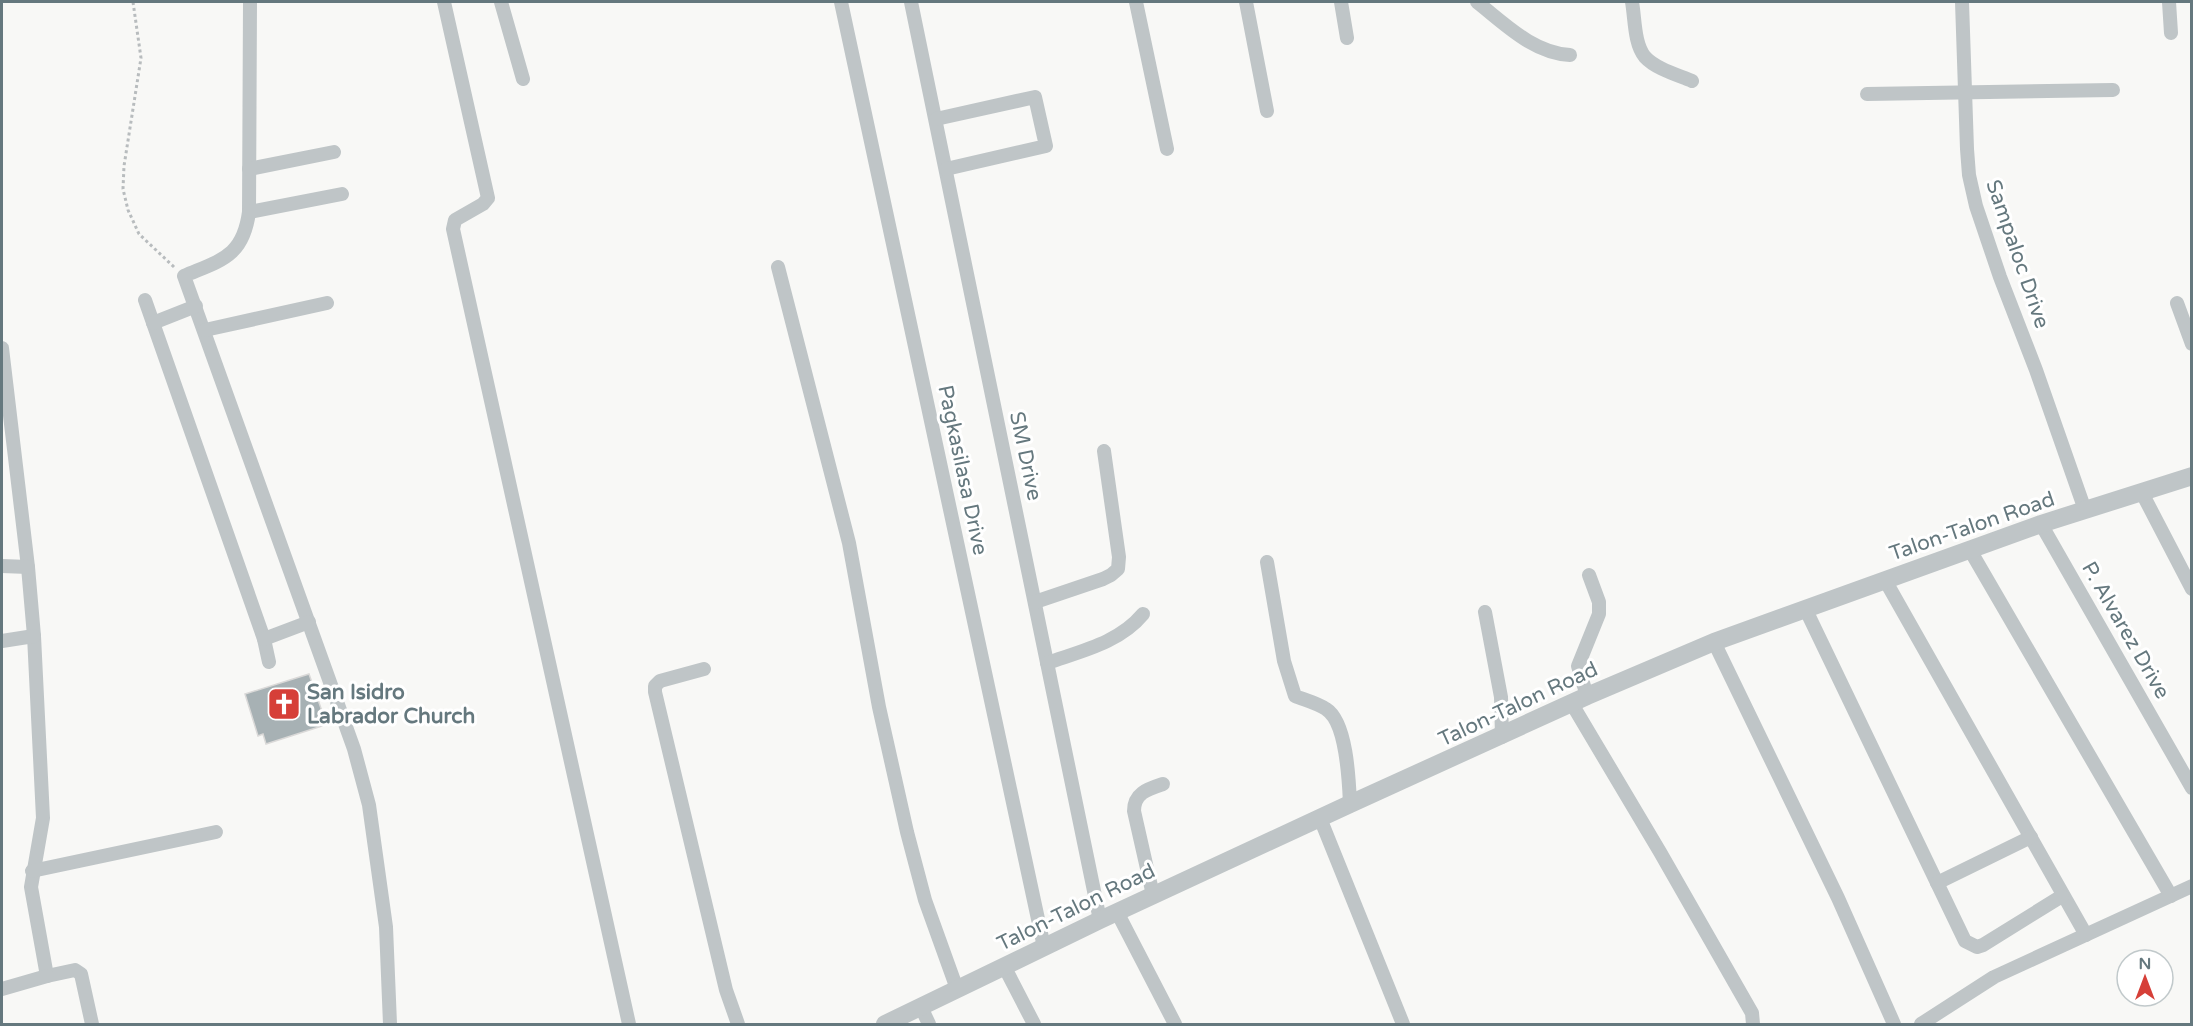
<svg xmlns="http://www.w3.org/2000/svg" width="2193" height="1026" viewBox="0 0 2193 1026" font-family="'Varela Round',sans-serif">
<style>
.building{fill:#a7b1b4;stroke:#dad9d8;stroke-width:1.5}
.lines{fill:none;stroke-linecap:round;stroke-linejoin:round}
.path{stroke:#b8bcbe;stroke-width:3;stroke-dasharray:3 3;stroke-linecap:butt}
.minor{stroke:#bfc5c7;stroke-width:14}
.tertiary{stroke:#bfc5c7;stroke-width:18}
.labels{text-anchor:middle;stroke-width:6;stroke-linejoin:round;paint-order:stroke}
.street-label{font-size:21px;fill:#65787e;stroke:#fff}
.poi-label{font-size:21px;font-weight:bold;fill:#65787e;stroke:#fff;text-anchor:start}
</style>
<rect width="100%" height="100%" fill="#f8f8f6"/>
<polygon class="building" points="309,674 323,714 319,716 322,726 266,744 263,734 258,736 245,694"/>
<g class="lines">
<polyline class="path" points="133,2 141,58 124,166 123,189 128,210 139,234 174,267"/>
<g class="minor">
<path d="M 250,2 L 249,212 C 243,257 221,260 184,276 L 354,749 L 369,805 L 386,927 L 390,1024"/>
<polyline points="444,2 488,198 483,204 455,220 453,229 629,1024"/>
<polyline points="501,2 523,79"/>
<polyline points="841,2 1044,947"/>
<polyline points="911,2 1100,920"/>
<polyline points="1136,2 1167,149"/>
<polyline points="1246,2 1267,111"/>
<polyline points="1341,2 1347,38"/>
<path d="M 1477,2 C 1505,24 1533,53 1570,55"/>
<path d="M 1632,2 C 1635,18 1634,44 1645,57 C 1656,69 1678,75 1692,81"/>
<polyline points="1962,2 1967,149 1969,175 1976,206 2000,277 2036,370 2085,510"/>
<polyline points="2169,2 2171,33"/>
<polyline points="1867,94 2113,90"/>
<polyline points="936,119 1035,97 1046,146 946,169"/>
<polyline points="249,169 334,152"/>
<polyline points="249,212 342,194"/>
<polyline points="778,267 849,543 879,707 907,832 925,900 957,989"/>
<polyline points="145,300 264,639 269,662"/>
<polyline points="2177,303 2192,344"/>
<polyline points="153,323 196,306"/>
<polyline points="205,330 327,303"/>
<polyline points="2,348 28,567 34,636 43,818 31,887 47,976 75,970 81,974 92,1024"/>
<polyline points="2141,491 2192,589"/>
<polyline points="2041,524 2192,788"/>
<polyline points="1970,550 2171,896"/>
<path d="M 1267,562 L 1284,661 L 1295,696 C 1305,700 1317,703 1326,709 C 1347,722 1349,781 1350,804"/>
<polyline points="2,566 28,567"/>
<polyline points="1885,580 2086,935"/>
<polyline points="1035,602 1103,579 1111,575 1118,569 1119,557 1104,451"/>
<polyline points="1805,608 1965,941 1977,947 1983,945 2062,896"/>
<polyline points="1485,612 1501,697 1502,737"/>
<polyline points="264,639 309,622"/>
<polyline points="2,641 34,636"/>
<polyline points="1714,642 1838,898 1894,1024"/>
<path d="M 1047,663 C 1081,651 1119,643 1143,614"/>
<polyline points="704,669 660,681 655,686 655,692 726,990 738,1024"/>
<polyline points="1587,696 1578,666 1599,614 1599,602 1589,575"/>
<polyline points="1572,704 1660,852 1752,1013 1753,1024"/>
<polyline points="1320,818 1403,1024"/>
<polyline points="32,871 216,832"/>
<polyline points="1937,883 2031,837"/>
<path d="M 1153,895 L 1134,811 C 1134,793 1148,789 1163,784"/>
<polyline points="1117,912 1175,1024"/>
<polyline points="1004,966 1034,1024"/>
<polyline points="2,989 47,976"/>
<polyline points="921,1007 929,1024"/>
<polyline points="1921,1024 1994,977 2192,886"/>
</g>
<polyline class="tertiary" points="885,1024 1100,920 1350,804 1587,696 1714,642 2041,524 2192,476"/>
</g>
<defs>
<g id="church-square" transform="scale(1.725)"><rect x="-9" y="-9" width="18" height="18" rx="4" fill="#d63f38" stroke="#fff"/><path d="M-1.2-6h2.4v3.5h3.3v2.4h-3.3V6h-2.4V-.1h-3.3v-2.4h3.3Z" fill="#fff"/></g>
</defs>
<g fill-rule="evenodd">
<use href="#church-square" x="284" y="704"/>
</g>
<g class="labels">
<g class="street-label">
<text transform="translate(2018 254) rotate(71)" y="7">Sampaloc Drive</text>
<text transform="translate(1026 456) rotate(78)" y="7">SM Drive</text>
<text transform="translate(963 470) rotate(78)" y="7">Pagkasilasa Drive</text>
<text transform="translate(1972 526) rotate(-19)" y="7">Talon-Talon Road</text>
<text transform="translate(2126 630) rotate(60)" y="7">P. Alvarez Drive</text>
<text transform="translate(1518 704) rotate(-25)" y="7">Talon-Talon Road</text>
<text transform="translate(1076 907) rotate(-26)" y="7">Talon-Talon Road</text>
</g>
<g class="poi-label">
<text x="307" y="699">San Isidro<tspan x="307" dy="24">Labrador Church</tspan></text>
</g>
</g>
<rect width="2193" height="1026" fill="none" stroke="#65787e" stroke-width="6"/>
<g transform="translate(2145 978)"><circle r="28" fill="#ffffff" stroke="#c1c9cb" stroke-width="1.5"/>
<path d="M0-4.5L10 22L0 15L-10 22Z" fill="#d63f38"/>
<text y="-9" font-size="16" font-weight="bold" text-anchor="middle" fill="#65787e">N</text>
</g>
</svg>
